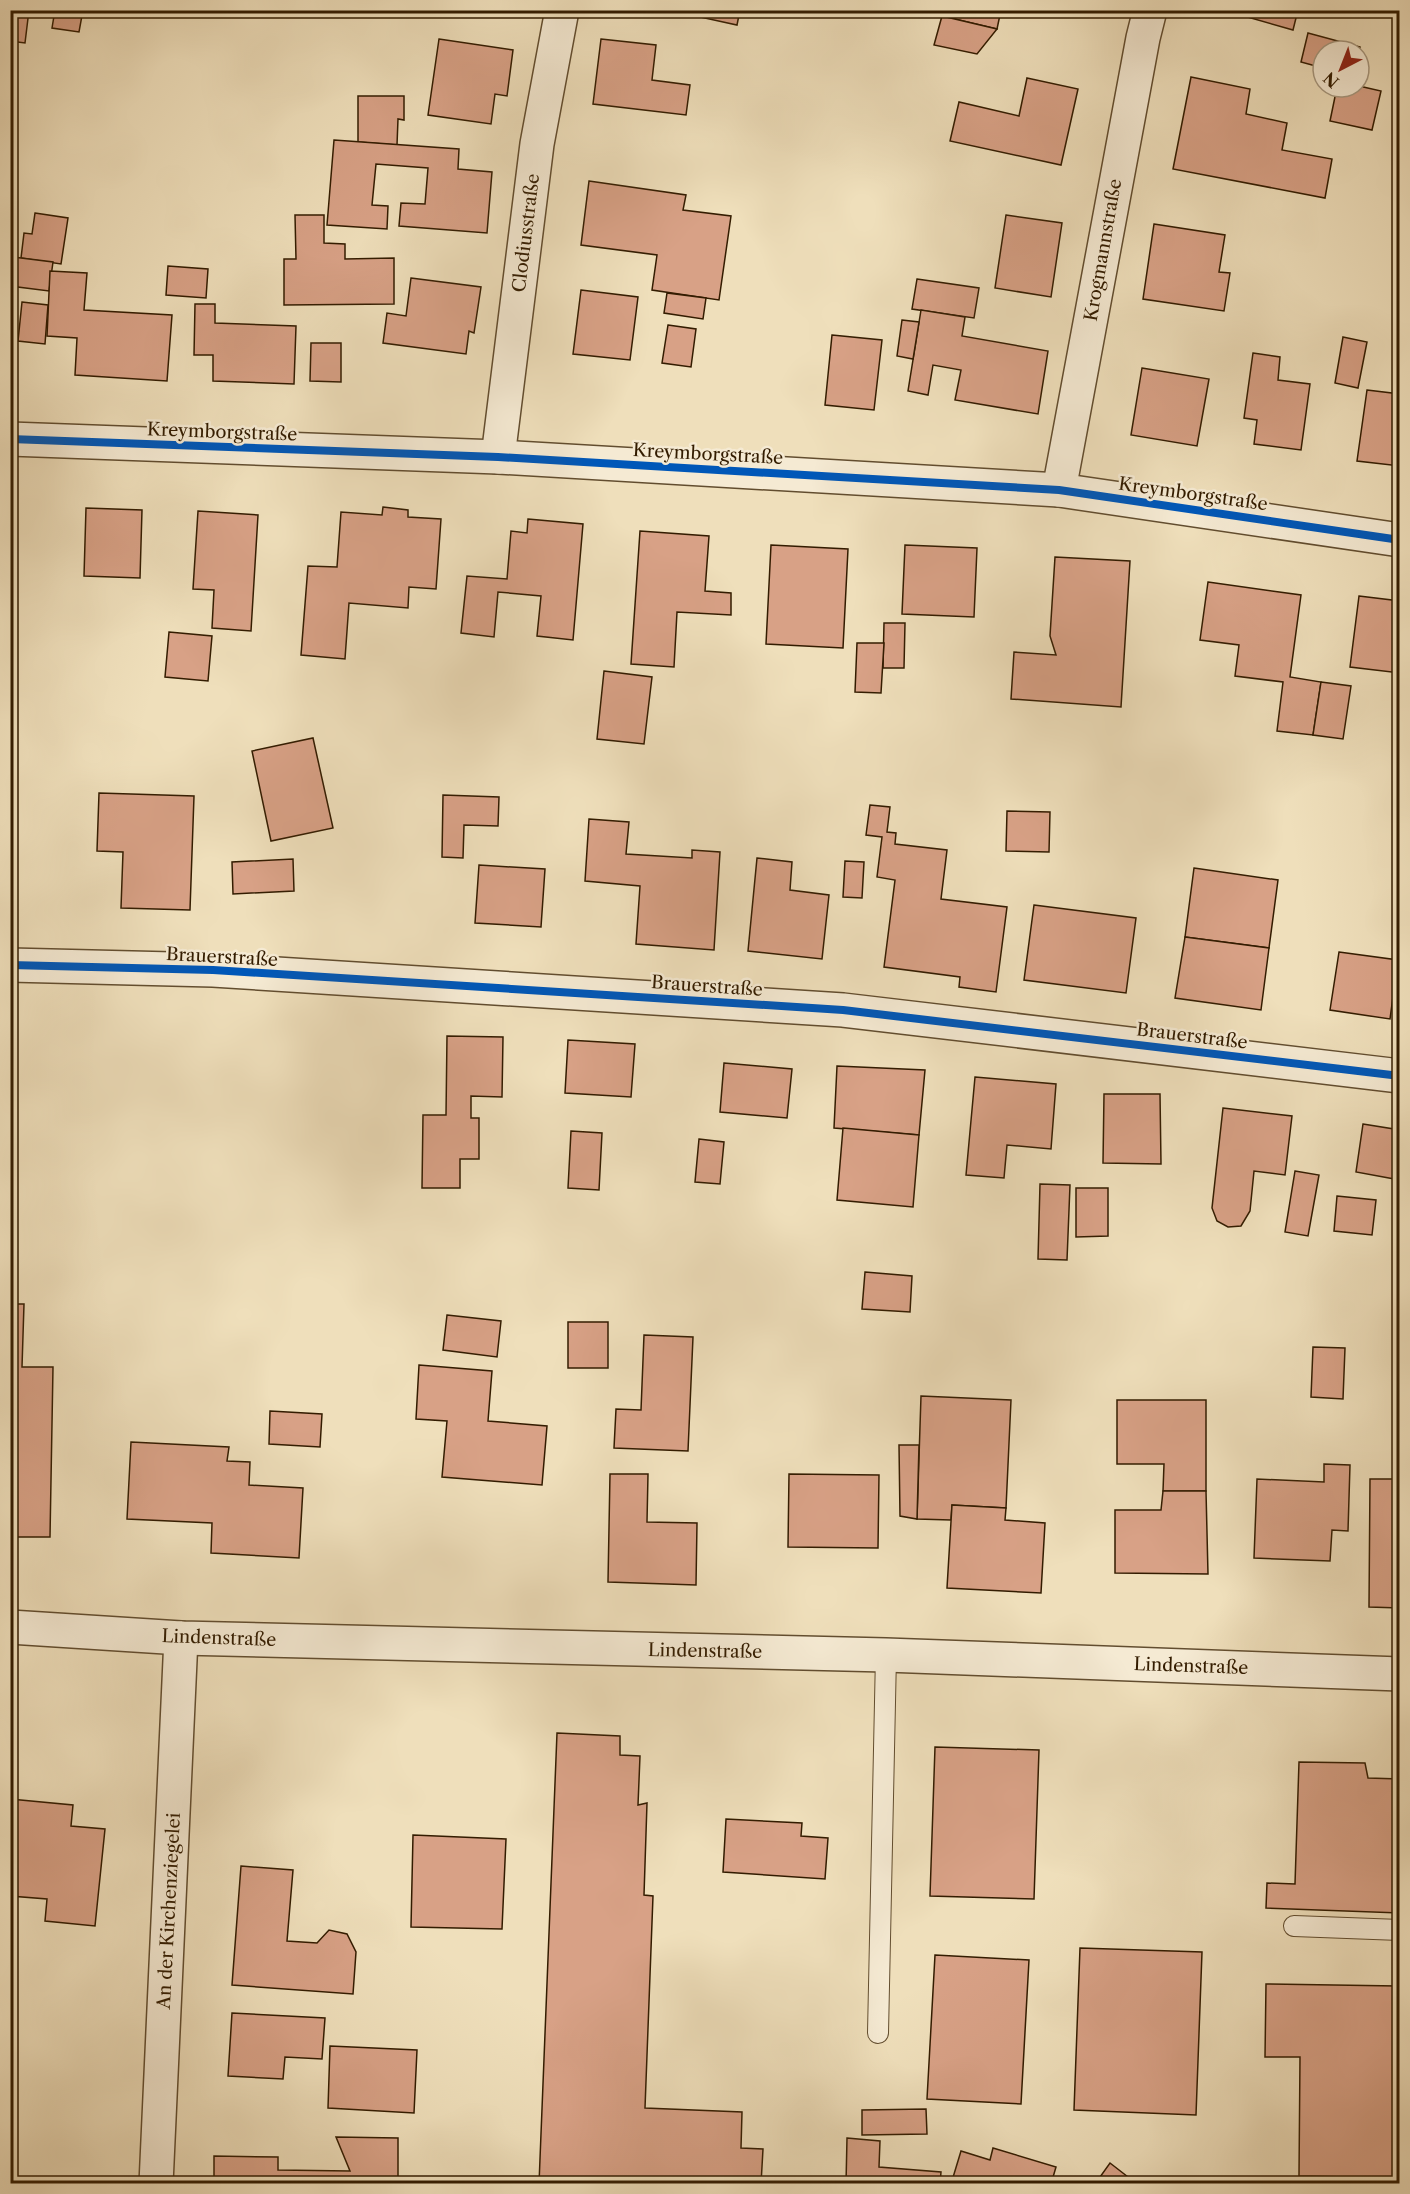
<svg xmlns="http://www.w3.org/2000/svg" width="1410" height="2194" viewBox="0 0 1410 2194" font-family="'Libre Caslon Text',serif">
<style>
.building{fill:#d8a186;stroke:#331c00;stroke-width:1.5}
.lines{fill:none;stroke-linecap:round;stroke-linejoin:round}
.service-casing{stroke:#624d2f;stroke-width:22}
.minor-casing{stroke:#624d2f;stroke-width:36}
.tertiary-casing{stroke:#624d2f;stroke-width:36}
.service{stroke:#f5ead3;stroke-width:20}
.minor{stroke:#f5ead3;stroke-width:33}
.tertiary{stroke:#f5ead3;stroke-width:33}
.cycleway-casing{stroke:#f5ead3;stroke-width:11}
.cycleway{stroke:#0057b8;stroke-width:8}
.labels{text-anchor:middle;stroke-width:5;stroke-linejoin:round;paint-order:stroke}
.street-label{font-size:18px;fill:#331c00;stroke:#f5ead3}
</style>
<rect width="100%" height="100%" fill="#efdfbb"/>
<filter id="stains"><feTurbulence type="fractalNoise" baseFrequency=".00333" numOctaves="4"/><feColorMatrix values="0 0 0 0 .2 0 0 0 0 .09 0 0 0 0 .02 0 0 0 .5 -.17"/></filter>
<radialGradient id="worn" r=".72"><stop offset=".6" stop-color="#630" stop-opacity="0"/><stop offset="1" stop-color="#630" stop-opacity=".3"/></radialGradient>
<g class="building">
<polygon points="10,10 29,10 25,43 10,41"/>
<polygon points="55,10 83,10 79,32 52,28"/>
<polygon points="701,10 740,10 737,25 700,17"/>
<polygon points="943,10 1001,10 997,29 942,16"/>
<polygon points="1223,10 1298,10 1293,30"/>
<polygon points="942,16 997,29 977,54 934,45"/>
<polygon points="1308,33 1360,47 1359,51 1323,51 1323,68 1301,62"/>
<polygon points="439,39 513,50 507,96 495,94 491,124 428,115"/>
<polygon points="601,39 656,45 652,80 690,85 686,115 593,104"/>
<polygon points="1191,77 1250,89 1246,114 1287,123 1282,150 1332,159 1325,198 1173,169"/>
<polygon points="1027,78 1078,89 1061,165 950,141 959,102 1019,116"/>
<polygon points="1359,86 1381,91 1372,130 1330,121 1337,87"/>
<polygon points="358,96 404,96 404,120 398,119 397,145 358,142"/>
<polygon points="334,140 459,149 458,169 492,172 487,233 399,226 401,203 425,204 428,168 376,164 372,205 388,206 387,229 327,225"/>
<polygon points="589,181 686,195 683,210 731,216 719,300 652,290 657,255 581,245"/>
<polygon points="35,213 68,218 61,264 21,258 24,233 32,234"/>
<polygon points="295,215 324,215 324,243 345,244 345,259 394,258 394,304 284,305 284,259 296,259"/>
<polygon points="1006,215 1062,223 1051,297 995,288"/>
<polygon points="1154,224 1225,235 1219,272 1230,273 1224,311 1143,299"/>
<polygon points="13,257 53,262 49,291 10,286"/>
<polygon points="168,266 208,269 206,298 166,295"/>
<polygon points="50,271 87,273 84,310 172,315 167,381 75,375 77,338 47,336"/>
<polygon points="411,278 481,287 474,333 469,331 466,354 383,343 387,313 406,316"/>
<polygon points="917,279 979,288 974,318 912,309"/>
<polygon points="581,290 638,297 630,360 573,354"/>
<polygon points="667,293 706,298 703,319 664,313"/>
<polygon points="22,302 48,305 45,344 18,341"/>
<polygon points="195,304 215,304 215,323 296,326 294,384 213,381 213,355 194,355"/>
<polygon points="921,310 965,317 962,336 1048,351 1038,414 955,400 961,370 933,365 928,395 908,391"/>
<polygon points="902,320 919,322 913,359 897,356"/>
<polygon points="668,325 696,329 691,367 662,363"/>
<polygon points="832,335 882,340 874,410 825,405"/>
<polygon points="1343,337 1367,342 1358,388 1335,383"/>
<polygon points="311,343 341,343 341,382 310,381"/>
<polygon points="1253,353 1280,357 1278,380 1310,384 1301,450 1254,444 1257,420 1244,418"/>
<polygon points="1142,368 1209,379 1197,446 1131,435"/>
<polygon points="1367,390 1400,394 1400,466 1357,461"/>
<polygon points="383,507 408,510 408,517 441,519 436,589 409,587 408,608 349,603 345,659 301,655 308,566 337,567 341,512 382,515"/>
<polygon points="86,508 142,510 140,578 84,576"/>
<polygon points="198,511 258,515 251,631 212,628 214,590 193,589"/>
<polygon points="528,519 583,524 573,640 537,636 541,596 498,592 494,637 461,633 467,576 507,579 511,531 527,533"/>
<polygon points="640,531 709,536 705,591 731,593 731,615 677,612 674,667 631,664"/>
<polygon points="771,545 848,549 843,648 766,644"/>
<polygon points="905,545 977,548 974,617 902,614"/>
<polygon points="1055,557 1130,561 1121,707 1011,699 1014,652 1056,655 1050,636"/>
<polygon points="1208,582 1301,595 1290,677 1321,682 1313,735 1277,731 1283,682 1235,676 1239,645 1200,640"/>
<polygon points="1359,596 1400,601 1400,673 1350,667"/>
<polygon points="884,623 905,623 904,668 883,668"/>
<polygon points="169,632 212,636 208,681 165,677"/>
<polygon points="857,643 884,643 881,693 855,692"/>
<polygon points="604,671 652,677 644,744 597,739"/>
<polygon points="1321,682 1351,686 1343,739 1313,735"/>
<polygon points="10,695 15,695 10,769"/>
<polygon points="313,738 333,828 271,841 252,751"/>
<polygon points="99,793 194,796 190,910 121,908 123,852 97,851"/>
<polygon points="443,795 499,797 498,826 464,825 463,858 442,857"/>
<polygon points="870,805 890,807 887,832 896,833 895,844 947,850 941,899 1007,907 996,992 959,987 960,977 884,967 895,880 877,877 882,837 866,835"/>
<polygon points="1007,811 1050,812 1049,852 1006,851"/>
<polygon points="589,819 629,822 626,854 692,858 692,850 720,852 714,950 636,944 640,886 585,881"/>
<polygon points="757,858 792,862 790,890 829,895 822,959 748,951"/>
<polygon points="293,859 294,891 233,894 232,862"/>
<polygon points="845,861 864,862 862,898 843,897"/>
<polygon points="479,865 545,869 541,927 475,923"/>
<polygon points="1194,868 1278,880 1269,948 1185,937"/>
<polygon points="1034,905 1136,918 1126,993 1024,980"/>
<polygon points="1185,937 1269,948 1261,1010 1175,998"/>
<polygon points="1339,952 1398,960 1390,1019 1330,1010"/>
<polygon points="447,1036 503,1037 502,1097 471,1096 471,1118 479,1118 479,1159 460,1159 460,1188 422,1188 423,1115 446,1115"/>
<polygon points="568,1040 635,1044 631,1097 565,1093"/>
<polygon points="724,1063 792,1069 787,1118 720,1112"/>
<polygon points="837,1066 925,1070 919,1135 834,1128"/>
<polygon points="975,1077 1056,1084 1051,1149 1007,1145 1004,1178 966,1175"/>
<polygon points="1104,1094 1160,1094 1161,1164 1103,1163"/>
<polygon points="1223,1108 1292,1116 1285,1175 1254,1171 1250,1211 1241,1226 1228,1227 1217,1221 1212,1208"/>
<polygon points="1363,1124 1400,1130 1400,1180 1356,1172"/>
<polygon points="843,1128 919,1135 913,1207 837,1200"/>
<polygon points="571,1131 602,1133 599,1190 568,1188"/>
<polygon points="699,1139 724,1142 720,1184 695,1182"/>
<polygon points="1295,1171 1319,1175 1308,1236 1285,1232"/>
<polygon points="1040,1184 1070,1185 1067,1260 1038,1259"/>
<polygon points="1076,1188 1108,1188 1108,1236 1076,1237"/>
<polygon points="1337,1196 1376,1200 1372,1235 1334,1231"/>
<polygon points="865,1272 912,1276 910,1312 862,1309"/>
<polygon points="10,1304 24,1304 22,1367 53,1367 50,1537 10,1537"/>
<polygon points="447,1315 501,1321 497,1357 443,1350"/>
<rect x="568" y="1322" width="40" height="46"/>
<polygon points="644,1335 693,1337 688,1451 614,1448 616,1409 641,1410"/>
<polygon points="1313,1347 1345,1348 1343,1399 1311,1397"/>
<polygon points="419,1365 492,1371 488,1421 547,1426 542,1485 442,1477 447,1421 416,1419"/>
<polygon points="921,1396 1011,1400 1006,1508 952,1505 951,1520 917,1519"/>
<polygon points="1117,1400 1206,1400 1206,1491 1163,1491 1164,1464 1117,1464"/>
<polygon points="270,1411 322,1414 320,1447 269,1444"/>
<polygon points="131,1442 229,1447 227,1461 250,1462 249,1485 303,1488 299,1558 211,1553 212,1523 127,1519"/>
<polygon points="899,1445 919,1445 917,1519 900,1516"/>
<polygon points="1324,1464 1350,1465 1348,1531 1332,1530 1330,1561 1254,1558 1257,1479 1324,1482"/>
<polygon points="610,1474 648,1474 647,1522 697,1523 696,1585 608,1582"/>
<polygon points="789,1474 879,1475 878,1548 788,1547"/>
<polygon points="1370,1479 1400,1479 1400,1608 1369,1607"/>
<polygon points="1163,1491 1206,1491 1208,1574 1115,1573 1115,1510 1161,1510"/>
<polygon points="952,1505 1006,1508 1005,1520 1045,1523 1041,1593 947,1588"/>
<polygon points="557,1733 620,1736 620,1755 640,1756 638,1805 647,1803 644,1895 653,1896 645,2108 742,2112 741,2148 763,2149 761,2184 539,2184"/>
<polygon points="935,1747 1039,1750 1034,1899 930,1896"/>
<polygon points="1299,1762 1365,1763 1368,1778 1400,1779 1400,1913 1266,1908 1267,1883 1295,1884"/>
<polygon points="10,1799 73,1805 71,1826 105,1829 95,1926 45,1921 47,1899 10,1896"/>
<polygon points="726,1819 802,1823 801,1836 828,1838 825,1879 723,1872"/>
<polygon points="413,1835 506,1839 502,1929 411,1927"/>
<polygon points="241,1866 293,1870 287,1941 317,1943 329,1930 347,1934 356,1952 353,1994 232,1985"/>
<polygon points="1080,1948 1202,1952 1196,2115 1074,2110"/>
<polygon points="935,1955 1029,1960 1021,2104 927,2099"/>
<polygon points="1266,1984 1397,1986 1395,2096 1400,2096 1400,2178 1299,2176 1300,2057 1265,2057"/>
<polygon points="232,2013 325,2018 322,2059 285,2057 283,2079 228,2076"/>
<polygon points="330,2046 417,2050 414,2113 328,2108"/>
<polygon points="926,2109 927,2134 862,2135 862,2110"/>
<polygon points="336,2137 398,2138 398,2184 214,2184 214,2156 278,2157 278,2170 350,2171"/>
<polygon points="847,2138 880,2141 879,2167 941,2172 940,2184 846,2184"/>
<polygon points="993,2148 1056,2167 1051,2184 951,2184 961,2151 990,2160"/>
<polygon points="1110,2163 1137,2184 1095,2184"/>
</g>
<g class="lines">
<g class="service-casing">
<g id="service">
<polyline points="1294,1926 1400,1930"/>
<polyline points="878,2033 886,1655"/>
</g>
</g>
<g class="minor-casing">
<g id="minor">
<polyline points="10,439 498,457 1059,490 1400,540"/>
<polyline points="498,457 537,144 562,10"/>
<polyline points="1059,490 1143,38 1150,10"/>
<polyline points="10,965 213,970 843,1010 1400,1076"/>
<polyline points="156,2184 181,1638"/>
</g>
</g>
<g class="tertiary-casing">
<polyline id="tertiary" points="10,1627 181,1638 886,1655 1400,1674"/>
</g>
<use href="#service" class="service"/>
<use href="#minor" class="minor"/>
<use href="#tertiary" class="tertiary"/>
<g class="cycleway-casing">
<g id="cycleway">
<polyline points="10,439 498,457 1059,490 1400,540"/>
<polyline points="10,965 213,970 843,1010 1400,1076"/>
</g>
</g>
<use href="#cycleway" class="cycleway"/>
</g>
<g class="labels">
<g class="street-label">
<text transform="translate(526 233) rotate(-83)" y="6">Clodiusstraße</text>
<text transform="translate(1103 250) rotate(-80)" y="6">Krogmannstraße</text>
<text transform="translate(222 432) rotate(2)" y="6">Kreymborgstraße</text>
<text transform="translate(708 454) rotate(3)" y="6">Kreymborgstraße</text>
<text transform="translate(1193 494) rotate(8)" y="6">Kreymborgstraße</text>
<text transform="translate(222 957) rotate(3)" y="6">Brauerstraße</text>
<text transform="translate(707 986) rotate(4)" y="6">Brauerstraße</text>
<text transform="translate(1192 1036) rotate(7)" y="6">Brauerstraße</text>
<text transform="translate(219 1638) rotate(2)" y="6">Lindenstraße</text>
<text transform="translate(705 1651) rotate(1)" y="6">Lindenstraße</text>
<text transform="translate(1191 1666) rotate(2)" y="6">Lindenstraße</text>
<text transform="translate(169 1911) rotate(-87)" y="6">An der Kirchenziegelei</text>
</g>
</g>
<rect width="1410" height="2194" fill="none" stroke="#efdfbb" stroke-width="36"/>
<rect x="12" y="12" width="1386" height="2170" fill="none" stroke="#331c00" stroke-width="3"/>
<rect x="18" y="18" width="1374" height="2158" fill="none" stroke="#331c00" stroke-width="1.5"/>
<g transform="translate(1341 69) rotate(222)"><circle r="28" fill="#f5ead3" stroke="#a7987f" stroke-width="1.5"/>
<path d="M0-4.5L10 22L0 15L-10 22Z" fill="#8f2418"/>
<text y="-9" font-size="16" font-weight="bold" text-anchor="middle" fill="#331c00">N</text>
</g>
<rect width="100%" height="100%" filter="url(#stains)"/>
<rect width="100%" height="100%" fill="url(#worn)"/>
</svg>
